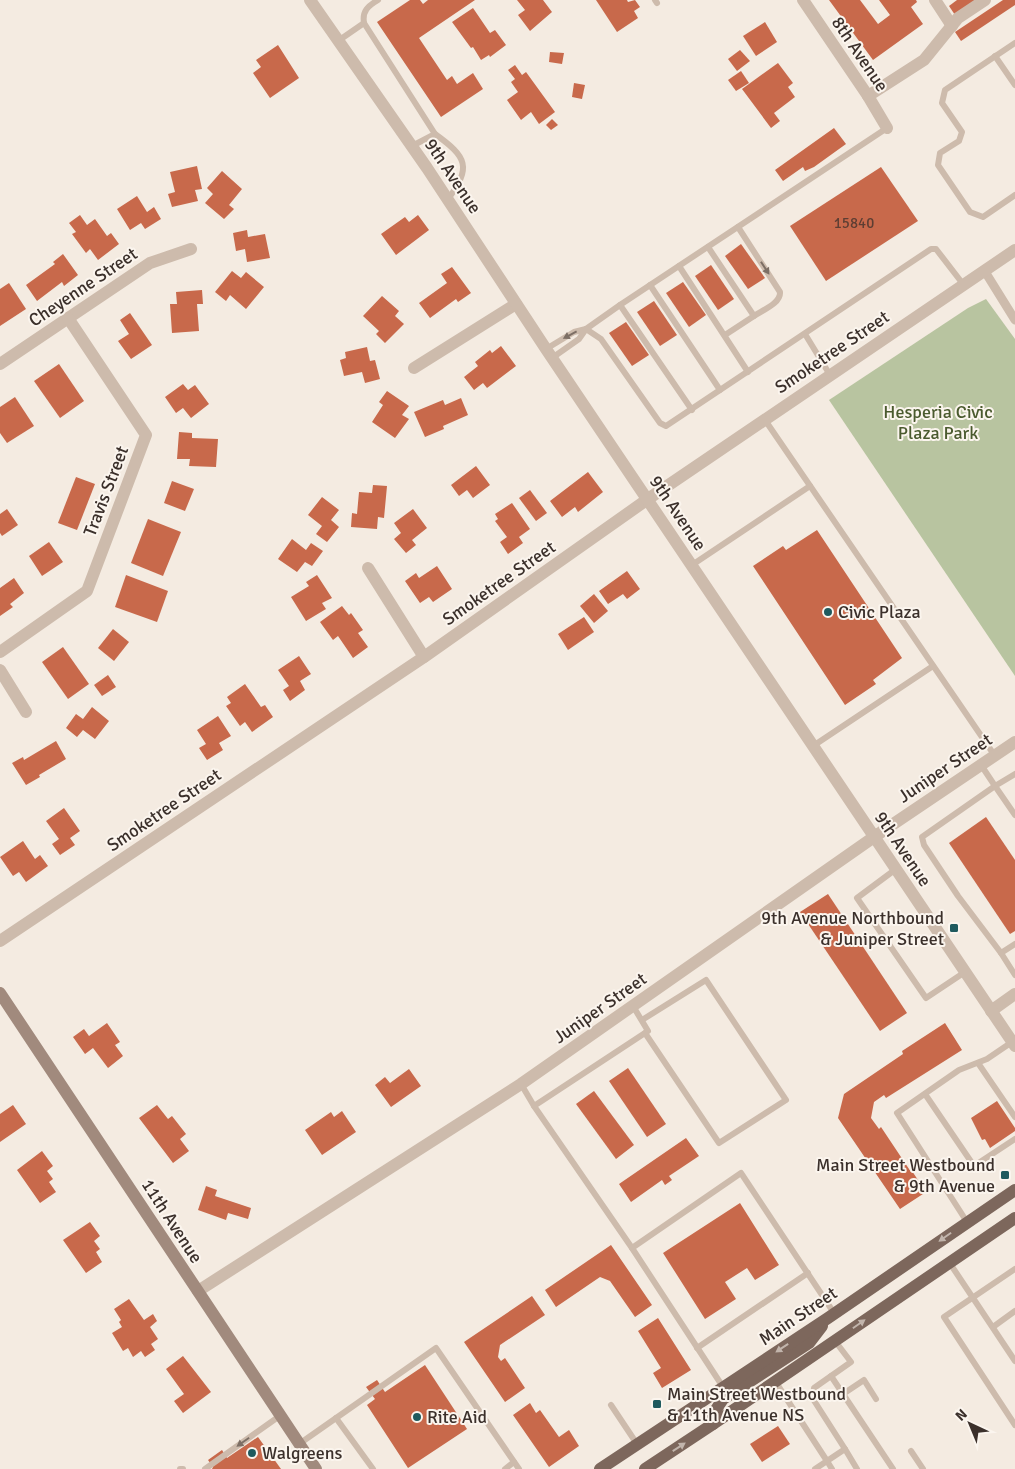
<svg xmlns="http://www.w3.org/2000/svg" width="1015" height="1469" viewBox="0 0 1015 1469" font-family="Signika,sans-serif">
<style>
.green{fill:#b8c4a0}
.building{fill:#c8694b}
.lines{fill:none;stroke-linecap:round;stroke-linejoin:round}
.service{stroke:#cdbbac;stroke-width:6}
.pedestrian{stroke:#cdbbac;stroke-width:9}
.minor{stroke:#cdbbac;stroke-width:12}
.tertiary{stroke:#cdbbac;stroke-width:12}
.secondary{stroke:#a18a7d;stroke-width:12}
.primary{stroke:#7d675c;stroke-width:12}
.oneway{fill:#7d6f65}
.oneway2{fill:#c2b5ac}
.poi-dot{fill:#1f5a5e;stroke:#fbf5ee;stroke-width:2}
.labels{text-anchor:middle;stroke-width:4;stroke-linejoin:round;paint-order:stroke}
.number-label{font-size:15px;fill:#5e3e33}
.street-label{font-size:18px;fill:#3b302b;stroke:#fbf5ee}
.park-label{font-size:18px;fill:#4a5a2e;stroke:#fbf5ee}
.poi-label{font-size:18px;fill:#3b302b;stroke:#fbf5ee;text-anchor:start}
</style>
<rect width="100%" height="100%" fill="#f4ebe1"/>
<polygon class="green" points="986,299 1015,339 1015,676 829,400 968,308"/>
<g class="building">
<polygon points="410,0 420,0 423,4 428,0 475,0 419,38 447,80 452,76 457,84 473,73 483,89 441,117 377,22"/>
<polygon points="517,0 543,0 552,12 530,31 518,15 525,10"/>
<polygon points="596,0 627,0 628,2 635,0 640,7 634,11 638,18 617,32"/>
<polygon points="829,0 860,0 878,24 890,15 879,0 916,0 917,2 911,7 923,24 873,60"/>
<polygon points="957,0 977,0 955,15 949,6"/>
<polygon points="1003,0 1015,0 1015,5 961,41 955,32"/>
<polygon points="473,8 490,33 495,30 506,45 490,57 489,55 481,60 473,47 471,48 452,22"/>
<polygon points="765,22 777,42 756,56 743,36"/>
<polygon points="278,45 299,78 270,98 253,73 261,67 256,60"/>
<polygon points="740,50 750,61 737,71 728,59"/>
<polygon points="550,52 564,53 562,64 549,62"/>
<polygon points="778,63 793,83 788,87 795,97 774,113 780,121 771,128 742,89"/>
<polygon points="515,65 522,75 526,72 555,112 539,124 531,112 521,120 507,100 518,92 511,82 515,79 508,70"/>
<polygon points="741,71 749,83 736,91 728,80"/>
<polygon points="574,83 585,85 582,99 572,97"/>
<polygon points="552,119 558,125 551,130 546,125"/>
<polygon points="834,128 846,144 814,167 805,171 803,167 783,181 775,170"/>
<polygon points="197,166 202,189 195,190 198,201 172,207 168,194 175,192 170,172"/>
<polygon points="881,167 918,221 826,281 790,226"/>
<polygon points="222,171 242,189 229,205 234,209 224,219 205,203 213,194 207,188"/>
<polygon points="137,196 147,212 154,207 161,219 145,229 141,223 130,230 117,209"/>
<polygon points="80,215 87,225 95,219 107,236 111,233 119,244 98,260 90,249 86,253 72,234 76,232 69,223"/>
<polygon points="418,215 429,230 396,255 381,234 405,217 409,222"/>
<polygon points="247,230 248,237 265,234 270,258 247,262 245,249 236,251 233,233"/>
<polygon points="741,244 765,278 748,289 725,256"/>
<polygon points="63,254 78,275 64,286 62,282 37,301 26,285 55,264 53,262"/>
<polygon points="711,265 734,299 718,310 695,276"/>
<polygon points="452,267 471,293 458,302 456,299 430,318 419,303 447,283 441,274"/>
<polygon points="232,271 241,278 246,272 264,287 246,309 230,295 226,301 215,292"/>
<polygon points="683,282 706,315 689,327 666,293"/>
<polygon points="9,283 26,309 0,326 0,289"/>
<polygon points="202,290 203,304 197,304 199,331 172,333 170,304 177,304 176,292"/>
<polygon points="382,296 399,311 395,316 404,324 385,343 376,334 379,331 363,316"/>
<polygon points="654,301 677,335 660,346 637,312"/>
<polygon points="130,313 152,345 131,359 118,341 129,334 120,320"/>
<polygon points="626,322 649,355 632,366 609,333"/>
<polygon points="501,346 516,366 487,388 483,383 474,390 464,377 478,366 475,362 490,350 492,353"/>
<polygon points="367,347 370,361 375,360 380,379 365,383 362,372 344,376 340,360 346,358 345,352"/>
<polygon points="59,364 84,401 60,418 34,381"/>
<polygon points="183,384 188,390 195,385 209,404 191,418 183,408 176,413 165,397"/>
<polygon points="387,391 409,406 402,415 409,419 395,438 372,422 383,405 379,402"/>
<polygon points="15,397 34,426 7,443 0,433 0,407"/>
<polygon points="461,398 468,415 443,426 444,429 425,437 414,412 443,400 445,405"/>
<polygon points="179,432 192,433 192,438 218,439 216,467 189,466 190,459 177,459"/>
<polygon points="476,466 490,485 473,498 467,490 459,496 451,485"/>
<polygon points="588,472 603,492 578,512 575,507 562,517 550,501"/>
<polygon points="76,477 95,484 77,530 58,523"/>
<polygon points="172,481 194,489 185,511 164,503"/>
<polygon points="373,485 387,486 384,518 378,517 377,529 351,527 352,513 357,514 359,492 372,493"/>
<polygon points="530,490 547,513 536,521 519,498"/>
<polygon points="322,497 339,510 331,520 339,527 327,542 316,534 322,526 308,515"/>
<polygon points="512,503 530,529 519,537 523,543 508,554 500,542 507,537 495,521 498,519 495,514"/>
<polygon points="7,509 18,525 2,536 0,533 0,514"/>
<polygon points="413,509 427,528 412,540 416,545 406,553 394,539 401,533 394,523"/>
<polygon points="148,519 181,532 163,576 131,563"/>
<polygon points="817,530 902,658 873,680 876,684 845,705 753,566 783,546 786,550"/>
<polygon points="292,539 306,550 311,543 323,551 312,566 305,562 297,572 278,559"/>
<polygon points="49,542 63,562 42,576 29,556"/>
<polygon points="437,566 452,589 433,602 429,597 420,603 405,581 416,573 419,578"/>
<polygon points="627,571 640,589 627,599 623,594 608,604 599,591"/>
<polygon points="126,575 168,591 157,622 115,607"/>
<polygon points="317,575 332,598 322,603 326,609 306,621 291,597 309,586 306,582"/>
<polygon points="14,578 24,593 10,604 13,607 0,616 0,588"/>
<polygon points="594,594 608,611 594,623 580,606"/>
<polygon points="342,606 349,615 351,613 363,630 358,633 368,647 353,658 338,636 333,640 320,622"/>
<polygon points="584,617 594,632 568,650 558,634"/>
<polygon points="113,629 129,642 114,661 98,648"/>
<polygon points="63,647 89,684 68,699 42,662"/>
<polygon points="299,656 311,674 300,681 305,690 290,701 283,690 289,686 278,670"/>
<polygon points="108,675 116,687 102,696 94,685"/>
<polygon points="245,684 261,707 265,705 273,717 252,732 245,722 240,726 226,706 231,703 227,697"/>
<polygon points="92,707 109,721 95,739 83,730 77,737 66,728 76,714 83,719"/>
<polygon points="218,716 231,736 219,743 223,750 207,760 199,748 206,744 197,730"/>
<polygon points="56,741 66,759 39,775 40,777 26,785 12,763 23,757 24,760"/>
<polygon points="64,808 80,831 70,838 75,845 60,855 52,844 59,839 46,821"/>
<polygon points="986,817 1015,860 1015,931 1010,934 949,843"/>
<polygon points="23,841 35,859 40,855 48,866 26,882 19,872 13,876 0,857"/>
<polygon points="828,894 907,1013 880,1031 800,912"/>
<polygon points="107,1023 120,1042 115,1045 123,1056 108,1068 93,1048 85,1054 73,1037 84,1029 89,1036"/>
<polygon points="945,1023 962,1050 886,1098 884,1095 874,1102 871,1118 879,1129 881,1127 911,1172 912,1171 926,1192 900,1209 838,1118 844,1094 903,1054 902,1051"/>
<polygon points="628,1068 666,1124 647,1137 609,1081"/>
<polygon points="409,1069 421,1086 391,1107 375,1085 385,1077 390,1083"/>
<polygon points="594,1091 634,1145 616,1159 576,1104"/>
<polygon points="997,1101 1015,1128 1015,1131 990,1148 985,1139 982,1140 971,1118"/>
<polygon points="13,1105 26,1124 0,1142 0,1114"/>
<polygon points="157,1105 168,1119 172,1116 186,1134 180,1139 189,1151 173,1163 139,1118"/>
<polygon points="342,1111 356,1132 322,1155 305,1130 331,1112 334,1117"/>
<polygon points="686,1138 699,1156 669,1176 672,1180 665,1185 662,1180 631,1202 619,1184"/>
<polygon points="42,1151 53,1166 47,1171 53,1179 49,1182 56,1192 40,1203 17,1170"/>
<polygon points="206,1186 217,1190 215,1196 251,1208 248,1219 228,1213 226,1220 198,1210"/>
<polygon points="740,1203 779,1265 755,1280 747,1268 725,1282 736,1299 705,1319 663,1253"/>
<polygon points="90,1222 100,1236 94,1241 100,1249 96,1252 102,1262 86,1273 63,1240"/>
<polygon points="611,1245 652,1305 635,1317 610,1281 600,1277 556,1307 545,1290"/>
<polygon points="532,1296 545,1315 500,1345 498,1357 501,1361 505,1358 525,1388 505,1402 464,1342"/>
<polygon points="129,1299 144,1320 153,1314 157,1321 150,1327 158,1339 151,1344 155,1350 145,1357 141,1351 133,1357 128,1348 123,1351 112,1333 122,1327 119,1322 121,1320 114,1309"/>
<polygon points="658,1318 691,1370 662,1388 653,1373 661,1368 638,1331"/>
<polygon points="183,1356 211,1392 183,1413 174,1401 184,1394 166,1369"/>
<polygon points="425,1365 467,1429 408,1468 367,1405 375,1399 366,1387 377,1380 385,1392"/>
<polygon points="530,1403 536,1413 540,1410 559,1437 569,1430 579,1446 549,1467 513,1415"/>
<polygon points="778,1426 790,1444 762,1462 750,1444"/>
<polygon points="258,1437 281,1469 212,1469 213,1467 208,1460 222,1450 227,1458"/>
</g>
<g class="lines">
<g class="service">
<path d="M 378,0 C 368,6 362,11 364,23 L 435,134"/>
<polyline points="655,0 657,3"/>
<polyline points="338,41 364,23"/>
<polyline points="1015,43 945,90 942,103 962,132 959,141 940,153 938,165 970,212 983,217 1015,195"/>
<polyline points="995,56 1015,85"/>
<polyline points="887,128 620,305 586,329 601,339 660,423 666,426 931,249 936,249 963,284"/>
<path d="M 412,146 L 435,134 C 467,157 472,167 448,199"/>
<path d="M 738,227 L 780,292 C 781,303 763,310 754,316"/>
<polyline points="708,247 754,316 725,335"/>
<polyline points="679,266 748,372"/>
<polyline points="650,285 720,390"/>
<polyline points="620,305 692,410"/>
<polyline points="805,334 830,375"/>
<polyline points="546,349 574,332 586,329 579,339 552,358"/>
<polyline points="765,420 995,756"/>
<polyline points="692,565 810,486"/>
<polyline points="813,746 933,666"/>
<polyline points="981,765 995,786 922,837 924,845 958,896 1001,953 1015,944"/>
<polyline points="1015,774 995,786 1015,815"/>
<polyline points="896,869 857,898 926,998 965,972"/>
<polyline points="1001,953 1015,975"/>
<polyline points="642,1020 706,980 786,1100 719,1143 645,1033"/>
<polyline points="978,1063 1015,1117"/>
<polyline points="521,1084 534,1106"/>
<polyline points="925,1094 974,1166 1015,1139"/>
<polyline points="967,1222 897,1113 959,1070 987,1059 1012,1042"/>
<polyline points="632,1248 534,1106 648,1031 633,1006"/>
<polyline points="949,1262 1015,1361"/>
<polyline points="1015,1269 944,1317 1015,1425"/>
<polyline points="993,1327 1015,1311"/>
<polyline points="697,1348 808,1273"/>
<polyline points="831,1376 893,1469"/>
<polyline points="775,1381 827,1461 845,1449 813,1399 814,1388 851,1362 835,1341"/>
<polyline points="723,1387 632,1248 741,1173 834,1313"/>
<polyline points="843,1394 864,1380 876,1399"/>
<polyline points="611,1405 637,1444"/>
<polyline points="336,1418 373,1469"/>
<polyline points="299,1444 436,1348 519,1469"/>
<polyline points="845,1449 857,1469"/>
<polyline points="911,1451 923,1469"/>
<polyline points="180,1469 183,1469"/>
<polyline points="205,1469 281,1415"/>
<polyline points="505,1469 514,1462"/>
<polyline points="815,1469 827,1461 832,1469"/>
</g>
<polyline class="pedestrian" points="984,270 1015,320"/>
<g class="minor">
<polyline points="803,0 868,96 887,128"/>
<polyline points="935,0 952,26"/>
<polyline points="868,96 924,60 958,18 985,0"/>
<polyline points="0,364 150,263 191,249"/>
<polyline points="414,368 516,304"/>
<polyline points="368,568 424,657"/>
<polyline points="0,652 87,591 146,435 68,318"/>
<polyline points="0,670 26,712"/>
<polyline points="0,941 424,657 648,499 1015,250"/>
<polyline points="991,1011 1015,994"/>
<polyline points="198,1291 521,1084 874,837 1015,742"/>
</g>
<polyline class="tertiary" points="310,0 427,168 546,349 1015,1046"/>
<polyline class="secondary" points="0,993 316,1469"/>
<g class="primary">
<polyline points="713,1424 713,1414 723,1399 809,1343 822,1326"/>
<polyline points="600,1469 828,1318 1015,1190"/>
<polyline points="645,1469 713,1424 1015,1218"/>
</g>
</g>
<defs><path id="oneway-solid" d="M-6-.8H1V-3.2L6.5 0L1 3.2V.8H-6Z" transform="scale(1.25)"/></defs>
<g class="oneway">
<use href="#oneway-solid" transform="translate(765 268) rotate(57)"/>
<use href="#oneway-solid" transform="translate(570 335) rotate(152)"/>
<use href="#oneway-solid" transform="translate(243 1442) rotate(145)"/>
</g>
<g class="oneway2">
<use href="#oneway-solid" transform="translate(945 1237) rotate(145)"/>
<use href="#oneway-solid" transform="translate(859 1324) rotate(-35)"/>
<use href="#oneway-solid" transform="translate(782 1348) rotate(146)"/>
<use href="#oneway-solid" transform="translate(679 1447) rotate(-33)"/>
</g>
<g class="poi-dot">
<circle cx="828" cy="612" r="5"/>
<rect x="949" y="923" width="10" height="10" rx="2.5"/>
<rect x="1000" y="1170" width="10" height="10" rx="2.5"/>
<rect x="652" y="1399" width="10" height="10" rx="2.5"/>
<circle cx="417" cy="1417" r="5"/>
<circle cx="252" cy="1453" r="5"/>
</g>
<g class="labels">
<g class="number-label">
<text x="854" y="228">15840</text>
</g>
<g class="street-label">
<text transform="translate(860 54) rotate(56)" y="6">8th Avenue</text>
<text transform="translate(453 176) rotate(56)" y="6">9th Avenue</text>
<text transform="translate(83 287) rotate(-34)" y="6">Cheyenne Street</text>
<text transform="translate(832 352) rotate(-34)" y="6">Smoketree Street</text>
<text transform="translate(106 491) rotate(-69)" y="6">Travis Street</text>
<text transform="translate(678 513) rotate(56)" y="6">9th Avenue</text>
<text transform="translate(499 583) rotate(-35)" y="6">Smoketree Street</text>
<text transform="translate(945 768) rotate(-34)" y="6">Juniper Street</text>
<text transform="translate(164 810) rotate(-34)" y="6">Smoketree Street</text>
<text transform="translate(903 849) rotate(56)" y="6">9th Avenue</text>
<text transform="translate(600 1008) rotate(-35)" y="6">Juniper Street</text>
<text transform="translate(172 1221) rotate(57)" y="6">11th Avenue</text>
<text transform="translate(798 1316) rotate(-34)" y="6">Main Street</text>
</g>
<g class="park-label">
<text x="938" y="418">Hesperia Civic<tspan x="938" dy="21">Plaza Park</tspan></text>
</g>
<g class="poi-label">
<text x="838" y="618">Civic Plaza</text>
<text x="944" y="924" text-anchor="end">9th Avenue Northbound<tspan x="944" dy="21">&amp; Juniper Street</tspan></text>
<text x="995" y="1171" text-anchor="end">Main Street Westbound<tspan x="995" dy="21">&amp; 9th Avenue</tspan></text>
<text x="667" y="1400">Main Street Westbound<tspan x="667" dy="21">&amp; 11th Avenue NS</tspan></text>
<text x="427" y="1423">Rite Aid</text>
<text x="262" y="1459">Walgreens</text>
</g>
</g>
<g transform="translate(970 1424) rotate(316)" stroke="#fbf5ee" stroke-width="4" paint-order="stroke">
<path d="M0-4L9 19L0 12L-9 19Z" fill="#3b302b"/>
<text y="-8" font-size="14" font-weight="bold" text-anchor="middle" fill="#3b302b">N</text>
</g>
</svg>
